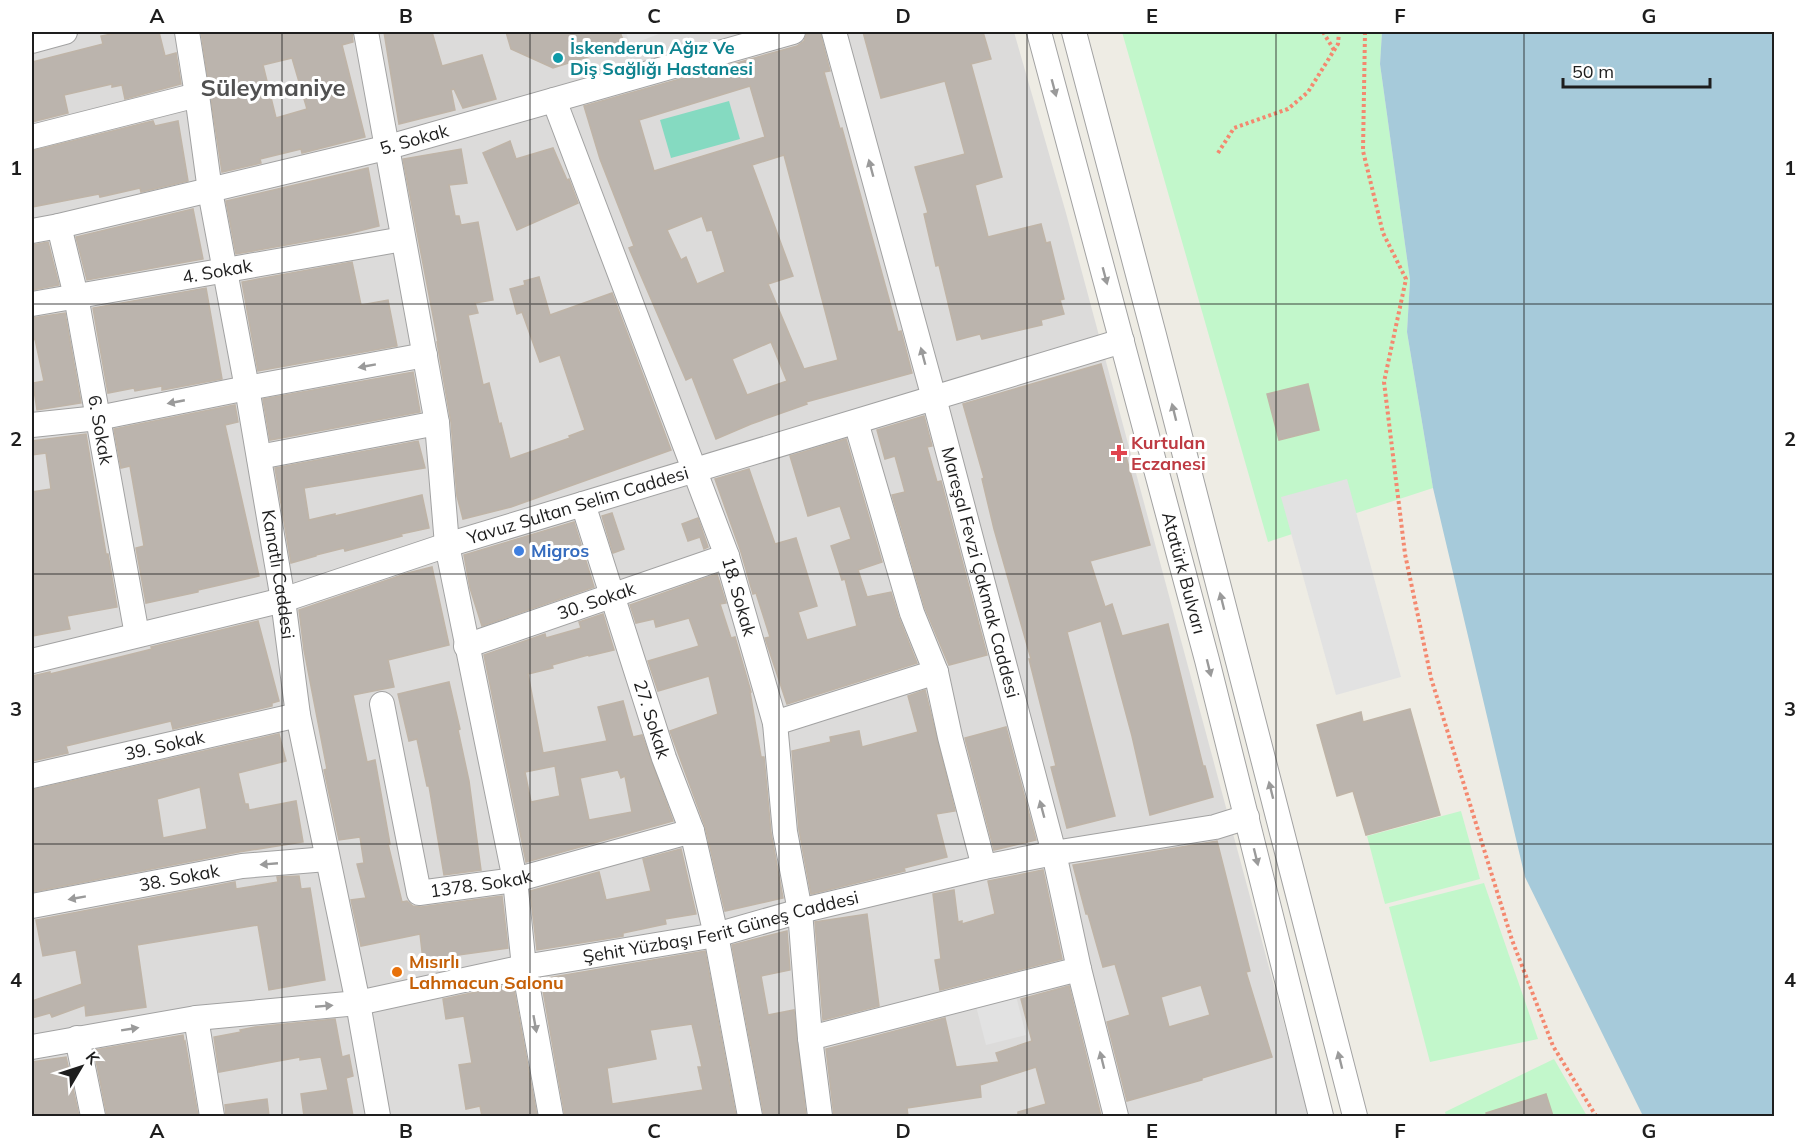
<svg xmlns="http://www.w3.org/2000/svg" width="1806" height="1148" viewBox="0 0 1806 1148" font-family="Mulish,sans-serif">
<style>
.residential{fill:#dcdbda}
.park{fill:#c2f7cb}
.pitch{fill:#85dac1}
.parking{fill:#e2e2e2}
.water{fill:#a6cada}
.building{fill:#bbb4ad;stroke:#bfb4a7;stroke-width:1.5;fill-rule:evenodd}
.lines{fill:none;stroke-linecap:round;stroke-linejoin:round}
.minor-casing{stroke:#a2a2a2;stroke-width:26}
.path{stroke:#f4886f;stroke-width:4;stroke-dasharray:3 3;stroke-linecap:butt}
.minor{stroke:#fff;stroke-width:24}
.oneway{fill:#9a9a9a}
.grid{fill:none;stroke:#1e1e1e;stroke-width:1.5;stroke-opacity:0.55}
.culture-dot{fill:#0f9aa8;stroke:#fff;stroke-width:2}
.health-dot{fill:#e0444e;stroke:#fff;stroke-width:2}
.shop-dot{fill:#3f7fe0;stroke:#fff;stroke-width:2}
.food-dot{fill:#e8710a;stroke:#fff;stroke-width:2}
.labels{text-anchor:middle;stroke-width:6;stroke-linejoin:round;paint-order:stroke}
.culture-label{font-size:18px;font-weight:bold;fill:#0d838f;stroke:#fff;text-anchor:start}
.street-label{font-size:18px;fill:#1e1e1e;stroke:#fff}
.health-label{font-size:18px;font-weight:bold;fill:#be3a42;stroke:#fff;text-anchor:start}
.shop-label{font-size:18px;font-weight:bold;fill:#366cbe;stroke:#fff;text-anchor:start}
.food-label{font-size:18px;font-weight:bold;fill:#c56008;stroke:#fff;text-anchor:start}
.district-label{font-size:24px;font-weight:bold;fill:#515151;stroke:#fff}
.neatline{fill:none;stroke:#1e1e1e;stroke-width:2}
.grid-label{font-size:20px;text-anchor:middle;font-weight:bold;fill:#1e1e1e}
</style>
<rect width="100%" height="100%" fill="#eeece4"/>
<polygon class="residential" points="32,32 1014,32 1066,213 1309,1116 32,1116"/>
<g class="park">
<polygon points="1122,32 1382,32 1380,64 1410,280 1407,332 1433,488 1268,542"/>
<polygon points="1461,811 1480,879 1385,904 1367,836"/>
<polygon points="1484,883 1538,1039 1430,1062 1389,907"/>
<polygon points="1554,1059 1587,1116 1446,1116 1445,1112"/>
</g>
<polygon class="pitch" points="729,101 740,139 671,158 660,120"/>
<g class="parking">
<polygon points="626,32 664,32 630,45"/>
<polygon points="1347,479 1401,677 1336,695 1281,497"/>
<polygon points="1015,992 1026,1035 986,1045 975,1002"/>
</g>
<polygon class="water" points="1382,32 1774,32 1774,1116 1643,1116 1525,877 1433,488 1407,332 1410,280 1380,64"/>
<g class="building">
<polygon points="122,32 159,32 165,56 176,53 181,84 125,99 122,85 112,87 112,84 64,95 68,113 32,122 32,62 103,44 101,36"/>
<path d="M 201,32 L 352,32 L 353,42 L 342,45 L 365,137 L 302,153 L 301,149 L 260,159 L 261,163 L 222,172 ZM 292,58 L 307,109 L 276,118 L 263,65 Z"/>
<polygon points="384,32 432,32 442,66 482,55 496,99 463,108 454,89 451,90 455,110 399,124"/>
<polygon points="506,32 620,32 625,45 553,68 511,49"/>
<path d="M 813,32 L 820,32 L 830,71 L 824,72 L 840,129 L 842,128 L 898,332 L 901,331 L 912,373 L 806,402 L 807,404 L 751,424 L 716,439 L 692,377 L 686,380 L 629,248 L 634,246 L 600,159 L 584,106 L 797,46 L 804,41 L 807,33 ZM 750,86 L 765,137 L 654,171 L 639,120 ZM 784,155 L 838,360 L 804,369 L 768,284 L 793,276 L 752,165 ZM 702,216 L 707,231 L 712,230 L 725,272 L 697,284 L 686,257 L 681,260 L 667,230 ZM 771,342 L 787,381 L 747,395 L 732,359 Z"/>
<polygon points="863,32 983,32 991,59 971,64 1002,177 975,185 988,237 1041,224 1046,243 1050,242 1064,299 1060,300 1064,314 1041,320 1042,325 982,339 980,334 957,340 939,265 936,266 924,214 928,213 915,167 965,154 945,81 881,98"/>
<polygon points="153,121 155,126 178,121 188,181 141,192 140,188 100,197 99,194 32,207 32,151"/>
<polygon points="510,141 516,159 553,148 567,180 569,179 578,203 517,230 483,153"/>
<polygon points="461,149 467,183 449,185 455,216 459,216 461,225 478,222 493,300 475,303 478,313 468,315 483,385 489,383 499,424 501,423 510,459 570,438 569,436 585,430 560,355 540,362 522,312 517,314 510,289 525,285 524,281 539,277 550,315 612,293 671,450 511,507 463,519 457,496 451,422 437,342 438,342 403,159"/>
<polygon points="368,168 379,226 347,234 236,254 226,201"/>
<polygon points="193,209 203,259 87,280 76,237"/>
<polygon points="48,242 59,285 32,290 32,245"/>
<polygon points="352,262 361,305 388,300 397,346 258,371 242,282"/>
<polygon points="206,288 222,379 162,390 162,386 135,391 134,388 108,393 93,308"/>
<polygon points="65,313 81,403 37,410 33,383 44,381 35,339 32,340 32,318"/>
<polygon points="1101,364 1150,545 1090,561 1105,607 1112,604 1122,636 1168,624 1203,766 1205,766 1213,797 1150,815 1132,736 1101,621 1067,632 1115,816 1067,828 1051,767 1056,766 1029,659 1031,659 994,529 982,479 984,478 963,404"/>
<polygon points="413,372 420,412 270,440 263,399"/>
<polygon points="1308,384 1319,430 1279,440 1267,394"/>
<polygon points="235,405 238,422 225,425 259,576 198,590 198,592 146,603 136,548 144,546 130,466 121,468 114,429"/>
<polygon points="924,416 932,446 927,447 937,482 941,481 987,655 949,665 925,608 892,495 905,492 895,456 885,459 877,430"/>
<polygon points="86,434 106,554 108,554 117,607 67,616 70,629 32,636 32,492 51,489 46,453 32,455 32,441"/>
<polygon points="846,439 882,562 858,570 867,597 891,592 899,618 917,663 787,704 765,638 770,637 756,593 753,594 741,552 715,479 749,469 775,544 796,538 817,606 798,612 807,640 857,626 845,579 842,580 831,546 851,539 840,506 808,516 790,456"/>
<polygon points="418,441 425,468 304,488 309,520 335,514 335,516 422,495 429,528 401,534 402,536 345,551 344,548 316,555 316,556 291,563 275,468"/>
<polygon points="612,513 624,549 613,553 602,516"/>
<polygon points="698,518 708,547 704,549 700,537 688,541 682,524"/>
<polygon points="574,522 594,587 482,626 470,588 464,555"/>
<polygon points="432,567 449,645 388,660 394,687 353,695 367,762 375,760 390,844 388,844 402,902 407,901 413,906 421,907 502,896 508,948 423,960 420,934 361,946 351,900 366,898 357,864 364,863 360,837 339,840 324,770 327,769 304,650 299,610 408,573"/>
<polygon points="717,574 726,603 720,604 731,638 735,637 751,692 750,692 761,757 764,757 771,833 783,898 725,911 705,826 670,731 718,714 709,676 658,691 648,661 699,646 689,618 656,627 654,619 636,623 630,605"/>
<path d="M 603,614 L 614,650 L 589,656 L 588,655 L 552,665 L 553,668 L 528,674 L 543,753 L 607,741 L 598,707 L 623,701 L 633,737 L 642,735 L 673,821 L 526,862 L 484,655 L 545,634 L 546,638 L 581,628 L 579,622 ZM 555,766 L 560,796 L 531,802 L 525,772 ZM 618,770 L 621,778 L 625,776 L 632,812 L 589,820 L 580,778 Z"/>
<polygon points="258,621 279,701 272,703 272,706 173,729 171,721 66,746 68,753 32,761 32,676 50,672 50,674 116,658 152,649 151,647"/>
<polygon points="449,682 460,729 458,730 469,781 481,870 444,875 429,786 427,786 417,739 409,741 398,694"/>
<polygon points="925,690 955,811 936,814 947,857 904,868 905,871 811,894 799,830 792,751 831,742 830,737 859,731 862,747 918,732 908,696"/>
<polygon points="1410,709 1440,815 1366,835 1353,791 1337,796 1317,725 1361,712 1363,722"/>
<polygon points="1006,727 1036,840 994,850 965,738"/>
<path d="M 279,734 L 286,761 L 238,773 L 245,804 L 248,804 L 249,810 L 296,801 L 303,842 L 239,852 L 32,892 L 32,790 ZM 200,787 L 207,829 L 163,838 L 157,799 Z"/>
<path d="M 1217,841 L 1250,971 L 1246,972 L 1272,1057 L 1202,1078 L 1202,1080 L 1127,1101 L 1107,1022 L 1130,1015 L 1115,964 L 1103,967 L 1088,914 L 1086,914 L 1073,865 ZM 1201,985 L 1210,1015 L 1169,1027 L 1161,997 Z"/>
<polygon points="681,849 696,914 665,919 666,924 623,933 623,936 537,950 530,891 599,872 606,900 651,891 643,859"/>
<polygon points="1043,870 1062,959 940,990 935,960 941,959 933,894 954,890 958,922 962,921 962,924 995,914 988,881"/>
<polygon points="299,876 301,889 310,888 325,980 269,990 258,925 137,945 146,1007 86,1016 85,1005 52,1017 50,1013 32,1018 32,1001 82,984 76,950 43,956 36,920 235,882 236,889 278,882 277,877"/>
<polygon points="867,914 879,1006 823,1020 815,922"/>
<polygon points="787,931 790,970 761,976 768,1015 794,1010 806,1116 764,1116 732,945"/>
<path d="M 705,951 L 736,1116 L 565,1116 L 541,979 ZM 692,1024 L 702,1067 L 698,1067 L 703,1090 L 612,1104 L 607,1068 L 656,1059 L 650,1030 Z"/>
<polygon points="513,984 537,1116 482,1116 480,1106 466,1109 459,1065 472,1063 464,1016 446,1019 443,999"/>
<polygon points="1069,986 1101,1116 1018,1116 1018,1112 1046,1104 1036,1067 980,1085 981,1097 907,1108 908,1116 834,1116 826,1049 945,1018 956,1067 999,1062 996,1053 1032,1041 1021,999"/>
<polygon points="335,1019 342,1057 349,1055 353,1076 346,1078 353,1116 304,1116 301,1094 328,1090 321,1057 300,1060 300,1057 219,1072 214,1037 241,1032 240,1030 255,1027"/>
<polygon points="183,1035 184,1042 185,1041 198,1116 107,1116 94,1050"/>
<polygon points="66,1057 79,1116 32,1116 32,1062"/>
<polygon points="1546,1094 1553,1116 1487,1116 1486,1113"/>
<polygon points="267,1099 269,1116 226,1116 225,1105"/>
</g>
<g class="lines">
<g class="minor-casing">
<g id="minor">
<path id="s1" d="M 187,32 L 197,95 L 210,191 L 247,388 L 283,600 L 298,715 L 358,1003 L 378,1116"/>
<polyline points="366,32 437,423 447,545 515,880 524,967 551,1116"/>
<path id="s2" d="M 834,32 L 934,398 L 1054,853 L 1079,969 L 1116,1116"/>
<path id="s3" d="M 1039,32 L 1207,660 L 1321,1116"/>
<polyline points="1074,32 1154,335 1355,1116"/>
<polyline points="32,41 65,32"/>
<path id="s4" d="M 554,100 L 727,556 L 775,723 L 785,832 L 800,911 L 810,1038 L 820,1116"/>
<polyline points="32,137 197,95"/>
<path id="s5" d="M 59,226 L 76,296 L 137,635"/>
<path id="s6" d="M 32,231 L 59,226 L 385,148 L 793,32"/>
<path id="s7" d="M 32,304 L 403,239"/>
<polyline points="856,422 912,613 936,672 950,737 984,867"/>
<polyline points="32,425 98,418 247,388 425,355"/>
<polyline points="259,457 437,423"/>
<path id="s8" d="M 583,504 L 664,758 L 692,831 L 716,935 L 750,1116"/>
<path id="s9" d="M 466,646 L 727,556"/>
<path id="s10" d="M 32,661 L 283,600 L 447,545 L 1122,341"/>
<path id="s11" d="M 382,704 L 419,893 L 515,880 L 692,831"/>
<polyline points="775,723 936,672"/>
<path id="s12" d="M 32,776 L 298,715"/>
<path id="s13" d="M 32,906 L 242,866 L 327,859"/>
<polyline points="196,1018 212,1116"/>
<polyline points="77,1038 93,1116"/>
<polyline points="810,1038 1079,969"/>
<path id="s14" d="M 32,1047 L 196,1018 L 358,1003 L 524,967 L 716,935 L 800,911 L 984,867 L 1054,853 L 1215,827 L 1247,817"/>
</g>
</g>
<g class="path">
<polyline points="1323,32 1334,50"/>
<polyline points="1365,32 1363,151 1383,233 1406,279 1384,382 1405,554 1431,678 1512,940 1553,1046 1596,1116"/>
<polyline points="1218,153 1234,128 1288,109 1308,92 1338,44 1339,32"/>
</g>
<use href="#minor" class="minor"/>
</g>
<defs><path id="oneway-solid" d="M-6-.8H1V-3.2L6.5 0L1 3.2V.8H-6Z" transform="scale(1.5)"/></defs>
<g class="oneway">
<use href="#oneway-solid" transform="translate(1054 88) rotate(75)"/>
<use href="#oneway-solid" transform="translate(871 168) rotate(-105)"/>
<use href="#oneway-solid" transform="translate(1105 276) rotate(75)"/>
<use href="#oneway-solid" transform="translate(923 356) rotate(-105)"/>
<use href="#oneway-solid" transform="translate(367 366) rotate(170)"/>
<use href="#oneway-solid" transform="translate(176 402) rotate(169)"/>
<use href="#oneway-solid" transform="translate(1174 412) rotate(-104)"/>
<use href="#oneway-solid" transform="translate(1222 601) rotate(-104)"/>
<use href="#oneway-solid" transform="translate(1209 668) rotate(76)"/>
<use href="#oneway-solid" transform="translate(1271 790) rotate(-104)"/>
<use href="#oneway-solid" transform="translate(1042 809) rotate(-105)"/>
<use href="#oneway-solid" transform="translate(1256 857) rotate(76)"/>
<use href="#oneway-solid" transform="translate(269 864) rotate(175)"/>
<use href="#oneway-solid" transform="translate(77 898) rotate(170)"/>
<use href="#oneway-solid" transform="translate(324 1006) rotate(-5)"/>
<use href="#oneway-solid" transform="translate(535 1024) rotate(80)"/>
<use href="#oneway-solid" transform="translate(130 1029) rotate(-9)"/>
<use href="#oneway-solid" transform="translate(1102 1060) rotate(-104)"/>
<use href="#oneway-solid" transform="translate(1340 1060) rotate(-104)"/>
</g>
<path class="grid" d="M 282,32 L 282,1116M 530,32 L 530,1116M 779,32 L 779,1116M 1027,32 L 1027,1116M 1276,32 L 1276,1116M 1524,32 L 1524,1116M 32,304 L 1774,304M 32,574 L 1774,574M 32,844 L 1774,844"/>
<circle class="culture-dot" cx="558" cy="58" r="6"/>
<path class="health-dot" d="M1116 444h6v6h6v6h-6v6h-6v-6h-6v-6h6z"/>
<circle class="shop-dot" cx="519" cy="551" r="6"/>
<circle class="food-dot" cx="397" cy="972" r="6"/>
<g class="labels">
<g class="culture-label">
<text x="570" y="54">İskenderun Ağız Ve<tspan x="570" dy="21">Diş Sağlığı Hastanesi</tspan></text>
</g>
<g class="street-label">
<text dy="6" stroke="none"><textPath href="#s6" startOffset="393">5. Sokak</textPath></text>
<text dy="6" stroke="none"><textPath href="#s7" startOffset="188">4. Sokak</textPath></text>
<text dy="6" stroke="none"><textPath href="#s5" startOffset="208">6. Sokak</textPath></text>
<text dy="6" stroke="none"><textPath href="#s10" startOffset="568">Yavuz Sultan Selim Caddesi</textPath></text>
<text dy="6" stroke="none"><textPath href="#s2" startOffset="560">Mareşal Fevzi Çakmak Caddesi</textPath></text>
<text dy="6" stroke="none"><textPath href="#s3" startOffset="560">Atatürk Bulvarı</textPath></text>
<text dy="6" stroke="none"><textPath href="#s1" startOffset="550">Kanatlı Caddesi</textPath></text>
<text dy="6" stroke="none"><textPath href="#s4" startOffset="530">18. Sokak</textPath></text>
<text dy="6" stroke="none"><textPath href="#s9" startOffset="138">30. Sokak</textPath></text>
<text dy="6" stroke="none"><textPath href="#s8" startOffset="226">27. Sokak</textPath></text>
<text dy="6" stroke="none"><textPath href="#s12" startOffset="136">39. Sokak</textPath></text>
<text dy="6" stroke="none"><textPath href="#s13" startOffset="150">38. Sokak</textPath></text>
<text dy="6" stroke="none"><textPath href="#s11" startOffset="255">1378. Sokak</textPath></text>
<text dy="6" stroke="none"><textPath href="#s14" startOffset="700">Şehit Yüzbaşı Ferit Güneş Caddesi</textPath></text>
</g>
<g class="health-label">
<text x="1131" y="449">Kurtulan<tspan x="1131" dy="21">Eczanesi</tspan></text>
</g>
<g class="shop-label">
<text x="531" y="557">Migros</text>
</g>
<g class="food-label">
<text x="409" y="968">Mısırlı<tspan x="409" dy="21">Lahmacun Salonu</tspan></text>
</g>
<g class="district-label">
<text x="273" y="96">Süleymaniye</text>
</g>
</g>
<rect width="1806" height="1148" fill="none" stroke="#ffffff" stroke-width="66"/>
<g transform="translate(81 1067) rotate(51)" stroke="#ffffff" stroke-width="4.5" paint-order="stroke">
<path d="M0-4.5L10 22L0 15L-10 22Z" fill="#1e1e1e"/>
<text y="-9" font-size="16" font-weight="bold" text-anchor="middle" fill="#1e1e1e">K</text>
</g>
<path d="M1563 78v9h147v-9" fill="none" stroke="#1e1e1e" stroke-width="3"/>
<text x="1572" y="78" font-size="18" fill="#1e1e1e" stroke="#ffffff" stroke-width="4.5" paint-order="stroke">50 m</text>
<rect x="33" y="33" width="1740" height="1082" class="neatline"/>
<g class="grid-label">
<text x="157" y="23">A</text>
<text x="406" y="23">B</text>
<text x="654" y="23">C</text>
<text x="903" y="23">D</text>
<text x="1152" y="23">E</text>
<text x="1400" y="23">F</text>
<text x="1649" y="23">G</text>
<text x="16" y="175">1</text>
<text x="1790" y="175">1</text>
<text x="16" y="446">2</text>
<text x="1790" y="446">2</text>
<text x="16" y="716">3</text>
<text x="1790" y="716">3</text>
<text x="16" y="987">4</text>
<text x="1790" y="987">4</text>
<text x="157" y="1138">A</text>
<text x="406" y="1138">B</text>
<text x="654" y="1138">C</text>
<text x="903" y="1138">D</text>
<text x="1152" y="1138">E</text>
<text x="1400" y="1138">F</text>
<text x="1649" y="1138">G</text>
</g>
</svg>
